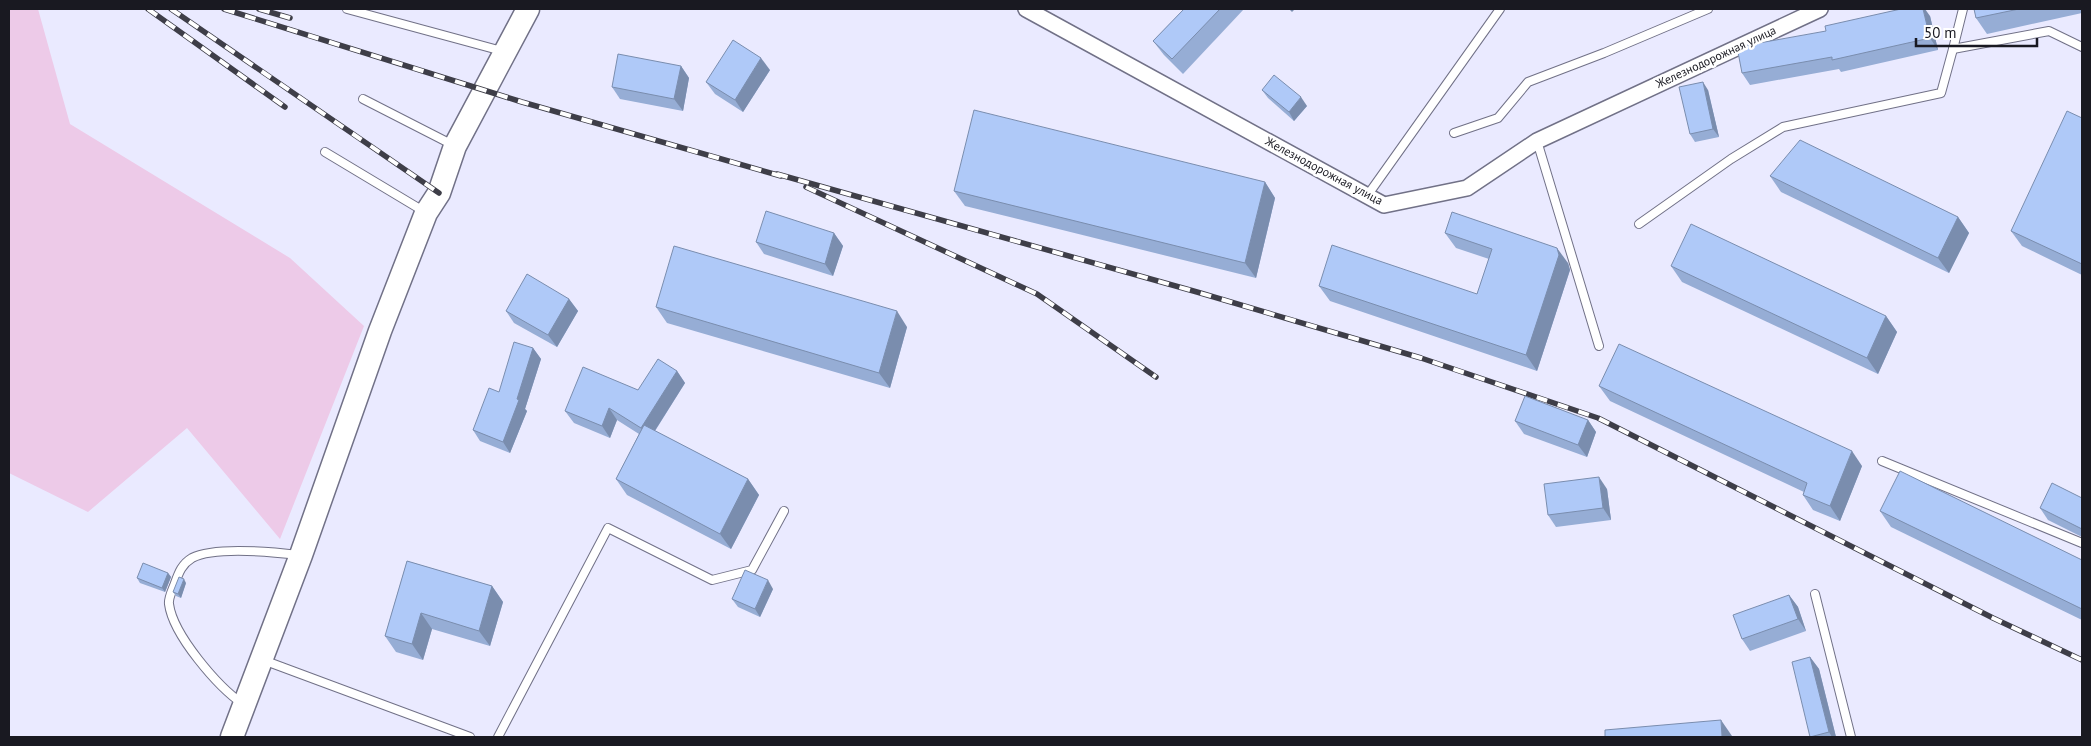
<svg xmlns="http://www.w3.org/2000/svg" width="2091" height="746" viewBox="0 0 2091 746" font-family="'PT Sans',sans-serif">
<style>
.green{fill:#edcae8}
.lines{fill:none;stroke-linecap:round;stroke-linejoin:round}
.service-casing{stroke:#717187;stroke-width:10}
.minor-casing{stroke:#717187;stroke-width:18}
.secondary-casing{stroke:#717187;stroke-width:25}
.service{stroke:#fff;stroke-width:8}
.minor{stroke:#fff;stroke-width:15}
.secondary{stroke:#fff;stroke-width:22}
.rail-casing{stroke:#3e3e48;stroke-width:5.5}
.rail{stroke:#fff;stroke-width:4;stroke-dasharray:11;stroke-linecap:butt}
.wall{fill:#96add5}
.shaded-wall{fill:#7a8dae}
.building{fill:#afc9f8;stroke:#7a8dae}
.labels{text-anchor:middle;stroke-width:5;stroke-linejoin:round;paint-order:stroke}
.street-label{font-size:12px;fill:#191921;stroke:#fff}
</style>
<rect width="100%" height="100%" fill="#eaeaff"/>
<polygon class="green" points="9,9 38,9 70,124 290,258 364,326 280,539 187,428 88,512 9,473"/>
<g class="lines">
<g class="service-casing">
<g id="service">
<polyline points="347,9 502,51"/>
<polyline points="1963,9 1953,49 2049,31 2082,47"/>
<polyline points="363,99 453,145"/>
<polyline points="1454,133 1498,118 1528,82 1604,53 1708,9"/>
<polyline points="1537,141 1599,346"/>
<polyline points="325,152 425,212"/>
<polyline points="1367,196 1500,9"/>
<polyline points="1639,224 1731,159 1783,127 1941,93 1953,49"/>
<polyline points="1882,461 2082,543"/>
<polyline points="1815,594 1851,737"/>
<polyline points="263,660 470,737"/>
<path d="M 243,704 C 218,687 173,635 169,604 C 168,598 173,589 175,583 C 179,572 182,564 192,558 C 215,546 273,552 299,555"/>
<polyline points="498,737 608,528 712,580 752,570 784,511"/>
</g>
</g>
<g class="minor-casing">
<polyline id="minor" points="1026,9 1384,205 1467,188 1537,141 1820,9"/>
</g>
<g class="secondary-casing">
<polyline id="secondary" points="232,737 301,555 380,331 426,213 439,193 455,146 528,9"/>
</g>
<use href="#service" class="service"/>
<use href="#minor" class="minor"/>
<use href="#secondary" class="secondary"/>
<g class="rail-casing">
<g id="rail">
<polyline points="148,9 285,107"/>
<polyline points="171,9 439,193"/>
<polyline points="224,9 522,102 781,176"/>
<polyline points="259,9 290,18"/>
<polyline points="777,174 1197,292 1421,358 1598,418 1993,618 2082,660"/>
<polyline points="806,187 1037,294 1156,377"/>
</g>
</g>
<use href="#rail" class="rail"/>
</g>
<g class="wall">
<polygon points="1184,9 1244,9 1183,74 1164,55 1153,41"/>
<polygon points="1974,9 2082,9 2082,13 1987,34 1976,18"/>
<polygon points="1930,16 1938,50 1841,72 1839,69 1750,85 1742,73"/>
<polygon points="681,66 689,78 683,111 620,99 612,87"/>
<polygon points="770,70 743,112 715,94 706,82"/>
<polygon points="1262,90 1307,106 1294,121 1268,98"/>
<polygon points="1708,90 1719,137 1695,142 1690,134"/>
<polygon points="2082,118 2082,275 2022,246 2011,231"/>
<polygon points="1770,176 1958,217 1969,233 1949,273 1781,192"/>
<polygon points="1265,182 1275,198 1256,278 965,206 954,191"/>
<polygon points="834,233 843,246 833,276 764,254 756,242"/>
<polygon points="1445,233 1568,263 1570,270 1537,371 1330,301 1319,286 1477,294 1489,259 1456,248"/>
<polygon points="1671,266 1886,316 1897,332 1878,374 1682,282"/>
<polygon points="569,299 578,311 557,347 514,323 506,311"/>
<polygon points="656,307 907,327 890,388 667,323"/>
<polygon points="533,348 541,359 525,409 527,411 510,453 480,441 473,430 499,392"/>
<polygon points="677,371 685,383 655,431 748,479 759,495 731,549 627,495 616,479 639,434 617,420 610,438 574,423 565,411 638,390"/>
<polygon points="1599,386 1862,466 1840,521 1813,510 1803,495 1804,492 1610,401"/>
<polygon points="1588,420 1596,432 1587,457 1524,434 1515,421"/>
<polygon points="1607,489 1611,520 1556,527 1548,515"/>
<polygon points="2082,498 2082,537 2048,520 2040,508"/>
<polygon points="1880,511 2082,560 2082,620 1891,527"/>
<polygon points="407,561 492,586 503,602 490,646 432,629 423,660 396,652 385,636"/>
<polygon points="168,573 171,577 165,592 140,583 137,578"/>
<polygon points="186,583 181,598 176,596 173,592"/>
<polygon points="773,589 760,617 738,607 732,599"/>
<polygon points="1789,595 1798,607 1806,631 1750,651 1742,639"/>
<polygon points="1810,657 1819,669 1836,737 1810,737"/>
</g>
<g class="shaded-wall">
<polygon points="1289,9 1295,9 1292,12"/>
<polygon points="1923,9 1925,9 1930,16 1938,50 1930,38"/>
<polygon points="761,58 770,70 743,112 735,100"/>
<polygon points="681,66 689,78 683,111 674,99"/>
<polygon points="1703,82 1708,90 1719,137 1713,129"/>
<polygon points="1301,97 1307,106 1294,121 1289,112"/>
<polygon points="1265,182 1275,198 1256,278 1245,263"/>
<polygon points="1958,217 1969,233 1949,273 1938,258"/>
<polygon points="834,233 843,246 833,276 825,264"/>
<polygon points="1557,248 1568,263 1570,270 1537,371 1526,355"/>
<polygon points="569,299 578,311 557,347 548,335"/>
<polygon points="897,311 907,327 890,388 879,373"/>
<polygon points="1886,316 1897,332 1878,374 1867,358"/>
<polygon points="533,348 541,359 525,409 527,411 510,453 503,442"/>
<polygon points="677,371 685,383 649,440 641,428"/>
<polygon points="609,408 617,420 610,438 602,426"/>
<polygon points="1588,420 1596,432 1587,457 1578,445"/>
<polygon points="1852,451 1862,466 1840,521 1830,506"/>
<polygon points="1599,477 1607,489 1611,520 1603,508"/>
<polygon points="748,479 759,495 731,549 720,534"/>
<polygon points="168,573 171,577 165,592 162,588"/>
<polygon points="184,579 186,583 181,598 178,594"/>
<polygon points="768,580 773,589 760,617 755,609"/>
<polygon points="492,586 503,602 490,646 479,631"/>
<polygon points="1789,595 1798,607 1806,631 1798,619"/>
<polygon points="421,613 432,629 423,660 412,644"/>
<polygon points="1810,657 1819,669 1836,737 1832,737 1829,732"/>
<polygon points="1721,720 1732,736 1732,737 1722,737"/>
</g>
<g class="building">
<polygon points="1184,9 1220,9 1172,59 1153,41"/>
<polygon points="1901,9 1923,9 1930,38 1832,60 1832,57 1742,73 1737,47 1826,31 1825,26"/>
<polygon points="1974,9 2019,9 1976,18"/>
<polygon points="733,40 761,58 735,100 706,82"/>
<polygon points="618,54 681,66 674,99 612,87"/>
<polygon points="1274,75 1301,97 1289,112 1262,90"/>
<polygon points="1703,82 1713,129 1690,134 1679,87"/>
<polygon points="974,110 1265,182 1245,263 954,191"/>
<polygon points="2067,111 2082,118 2082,264 2011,231"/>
<polygon points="1800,140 1958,217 1938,258 1770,176"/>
<polygon points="766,211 834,233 825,264 756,242"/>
<polygon points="1452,212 1557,248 1559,255 1526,355 1319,286 1332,245 1477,294 1492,249 1445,233"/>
<polygon points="1691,224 1886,316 1867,358 1671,266"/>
<polygon points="674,246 897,311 879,373 656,307"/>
<polygon points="527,274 569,299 548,335 506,311"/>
<polygon points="514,342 533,348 517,399 519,400 503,442 473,430 489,388 499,392"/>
<polygon points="1619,344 1852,451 1830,506 1803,495 1807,483 1599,386"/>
<polygon points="658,359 677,371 641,428 609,408 602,426 565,411 583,367 638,390"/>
<polygon points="1525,396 1588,420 1578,445 1515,421"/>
<polygon points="644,425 748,479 720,534 616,479"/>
<polygon points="1900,471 2082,560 2082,609 1880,511"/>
<polygon points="1599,477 1603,508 1548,515 1544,484"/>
<polygon points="2052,483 2082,498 2082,529 2040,508"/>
<polygon points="407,561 492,586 479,631 421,613 412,644 385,636"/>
<polygon points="143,563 168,573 162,588 137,578"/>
<polygon points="745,570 768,580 755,609 732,599"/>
<polygon points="179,577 184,579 178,594 173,592"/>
<polygon points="1789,595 1798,619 1742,639 1733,615"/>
<polygon points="1810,657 1829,732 1810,737 1792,662"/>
<polygon points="1721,720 1722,737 1605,737 1605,730"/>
</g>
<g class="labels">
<g class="street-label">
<text transform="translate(1716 57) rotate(-25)" y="4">Железнодорожная улица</text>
<text transform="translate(1324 171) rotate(28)" y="4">Железнодорожная улица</text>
</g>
</g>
<rect width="2091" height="746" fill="none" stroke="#191921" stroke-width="20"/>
<path d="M1916 38v8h121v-8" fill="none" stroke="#191921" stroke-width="2.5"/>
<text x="1924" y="38" font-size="15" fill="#191921" stroke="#ffffff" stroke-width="4" paint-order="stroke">50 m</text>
</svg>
